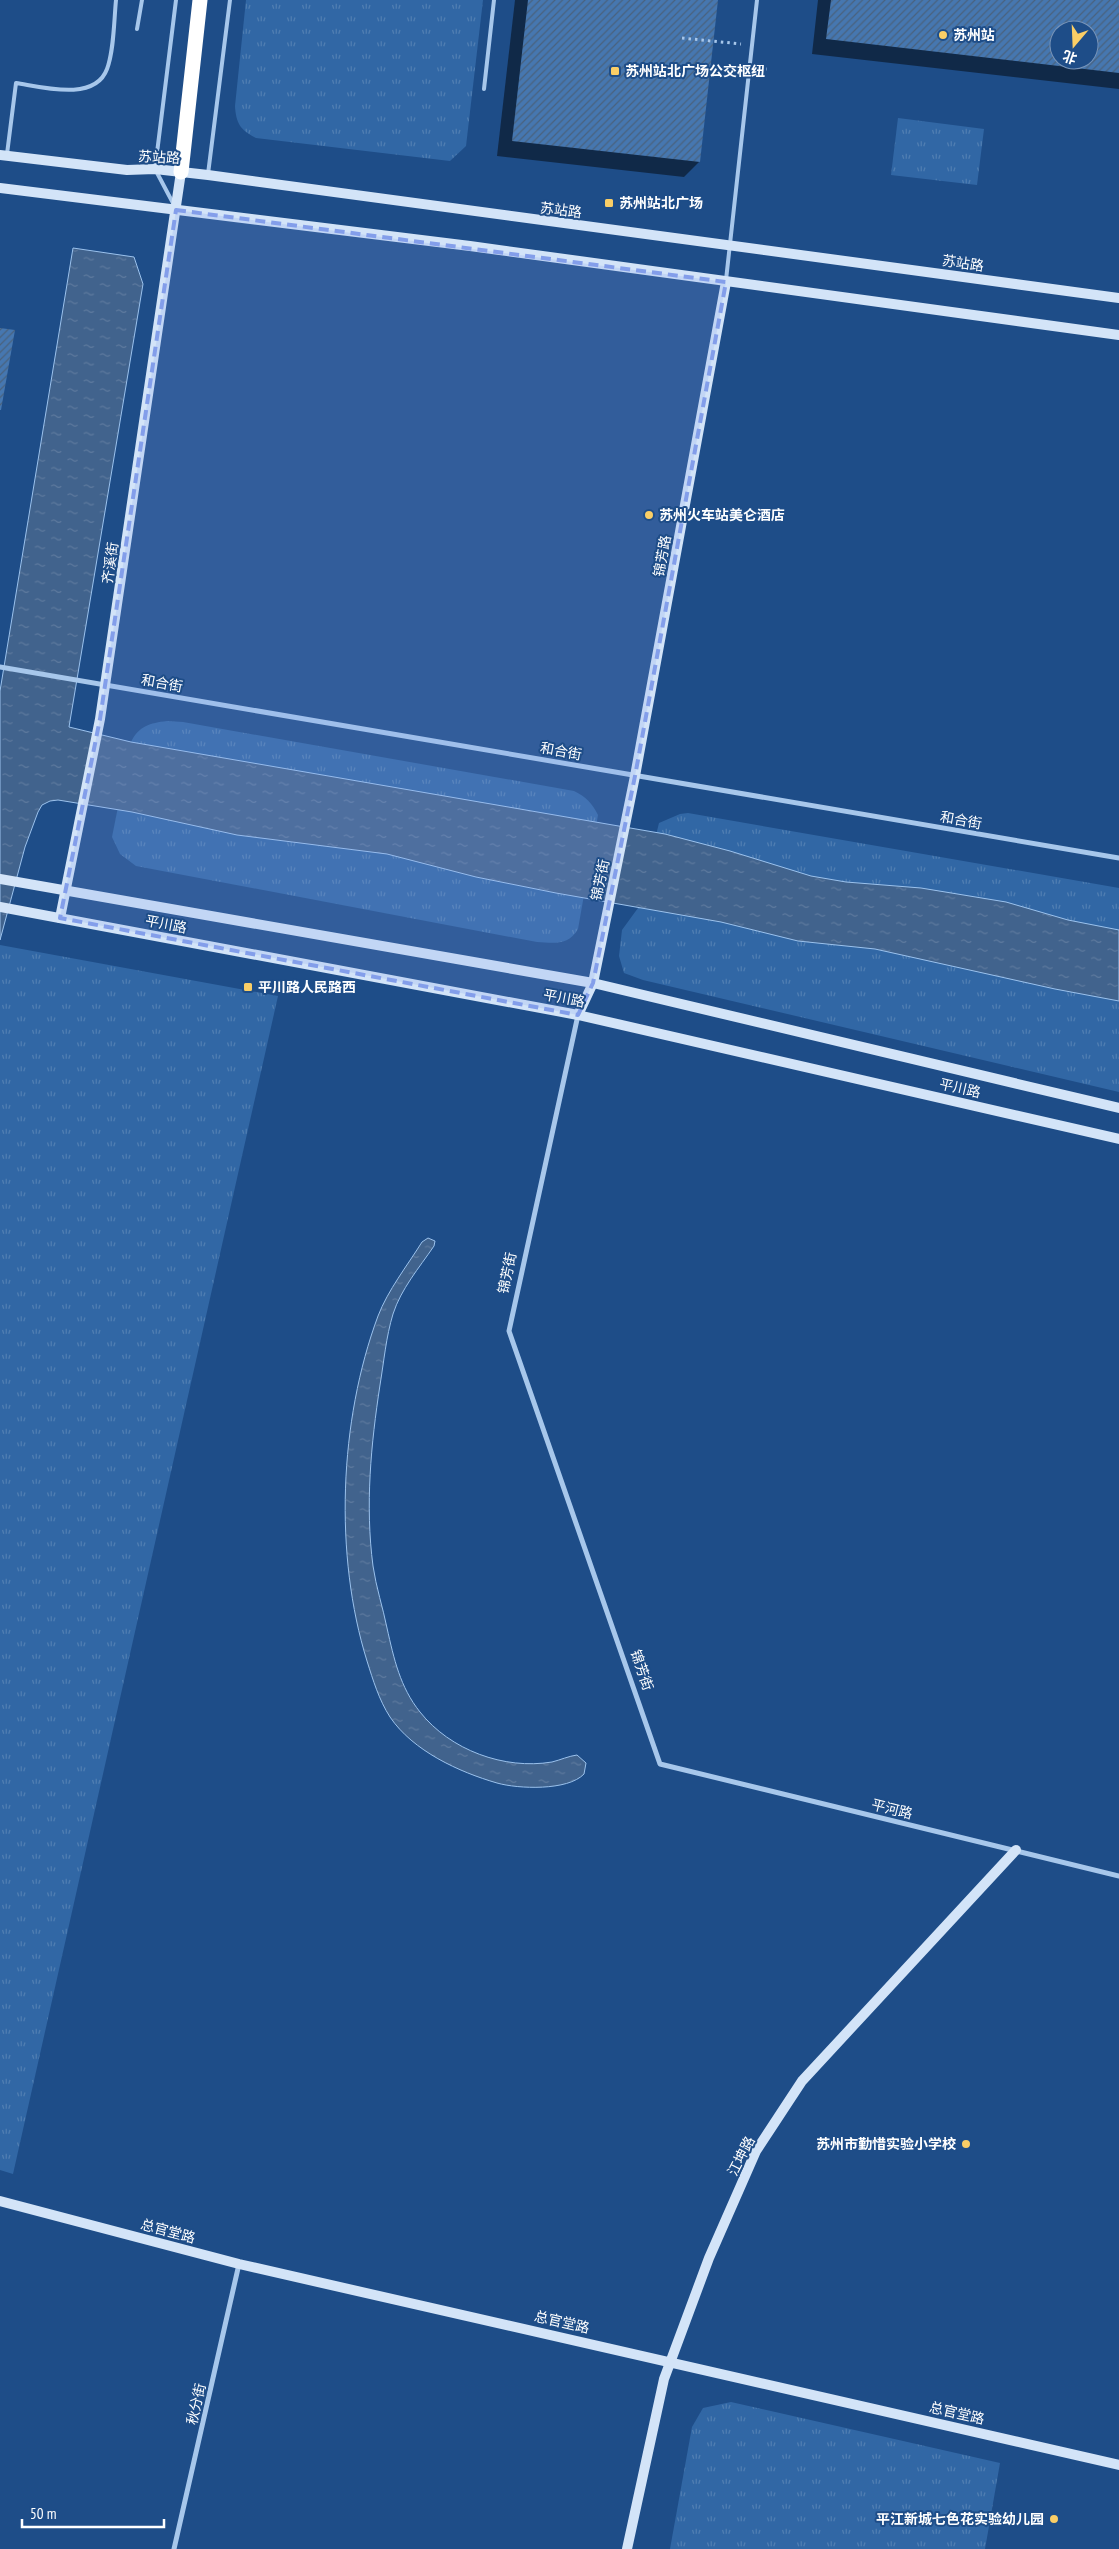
<svg xmlns="http://www.w3.org/2000/svg" width="1119" height="2549" viewBox="0 0 1119 2549" font-family="'PT Sans Narrow','Noto Sans SC',sans-serif">
<style>
.grass{fill:url(#grass-tufts)}
.water{fill:url(#water-ripples);stroke:#9bc2ed}
.shadow{fill:#0007;fill-rule:evenodd}
.building{fill:url(#building-hatch);fill-rule:evenodd}
.lines{fill:none;stroke-linecap:round;stroke-linejoin:round}
.path{stroke:#a7c7eb;stroke-width:3;stroke-dasharray:2.5 4;stroke-linecap:butt}
.lane{stroke:#a7c7eb;stroke-width:4}
.street{stroke:#a7c7eb;stroke-width:5}
.secondary{stroke:#d3e4f8;stroke-width:10}
.highway{stroke:#fff;stroke-width:15}
.marked{fill:#839eea;fill-opacity:0.2;stroke:#839eea;stroke-width:4;stroke-dasharray:10 6;stroke-linejoin:round}
.poi-dot{fill:#face66;stroke:#1e4d88;stroke-width:2}
.labels{text-anchor:middle;stroke-width:4;stroke-linejoin:round;paint-order:stroke}
.poi-label{font-size:14px;font-weight:bold;fill:#fff;stroke:#1e4d88;text-anchor:start}
.street-label{font-size:14px;fill:#fff;stroke:#1e4d88}
</style>
<defs>
<pattern id="grass-tufts" width="24" height="20" patternUnits="userSpaceOnUse" patternTransform="scale(1.25)"><rect width="24" height="20" fill="#3167a5"/><path d="M3 7l-1-3M5 7V3M7 7l1-3M15 17l-1-3M17 17v-4M19 17l1-3" fill="none" stroke="#507eb2"/></pattern>
<pattern id="water-ripples" width="26" height="14" patternUnits="userSpaceOnUse" patternTransform="scale(1.25)"><rect width="26" height="14" fill="#41638d"/><path d="M2 4q2-2 4 0t4 0M15 11q2-2 4 0t4 0" fill="none" stroke="#5e7a9e"/></pattern>
<pattern id="building-hatch" width="6" height="6" patternUnits="userSpaceOnUse" patternTransform="scale(1.25)"><rect width="6" height="6" fill="#4677b0"/><path d="M-1 1l2-2M0 6l6-6M5 7l2-2" fill="none" stroke="#49627e"/></pattern>
</defs>
<rect width="100%" height="100%" fill="#1e4d88"/>
<g class="grass">
<path d="M 246,0 L 483,0 L 466,146 L 450,161 L 256,138 C 240,130 236,123 235,106 Z"/>
<polygon points="898,118 984,129 977,185 891,175"/>
<path d="M 167,721 L 183,722 L 574,791 C 586,797 592,803 598,815 L 578,929 C 568,946 554,943 537,942 L 136,866 L 120,854 L 112,837 L 131,742 C 139,726 150,723 167,721 Z"/>
<polygon points="688,813 1119,888 1119,1092 643,980 624,973 619,956 622,930 638,908 659,823 680,814"/>
<polygon points="0,945 278,996 13,2174 0,2170"/>
<polygon points="731,2402 1000,2463 985,2549 670,2549 692,2427 703,2408"/>
</g>
<g class="water">
<polygon points="73,248 134,257 143,284 69,727 131,742 665,834 730,851 811,876 846,882 921,888 1006,902 1068,920 1119,930 1119,1001 1055,989 875,949 798,941 721,922 556,893 476,877 387,854 237,835 132,812 58,800 50,801 42,805 38,812 25,847 0,940 0,691"/>
<path d="M 428,1238 L 435,1241 L 434,1246 C 419,1268 401,1289 393,1314 C 386,1337 384,1361 380,1385 C 371,1444 365,1505 373,1566 C 376,1587 383,1608 387,1628 C 394,1659 400,1687 420,1712 C 450,1750 504,1770 552,1762 C 560,1760 569,1756 577,1755 L 586,1763 L 584,1774 C 568,1791 518,1789 497,1783 C 459,1772 413,1751 390,1717 C 379,1700 373,1680 367,1661 C 334,1555 339,1421 378,1316 C 388,1290 407,1266 422,1242 Z"/>
</g>
<g class="shadow">
<polygon points="515,0 717,0 699,162 684,177 497,156"/>
<path d="M 818,0 L 1119,0 L 1119,89 L 812,54 ZM 1059,30 L 1089,30 L 1089,60 L 1059,60 Z"/>
</g>
<g class="building">
<polygon points="528,0 718,0 700,162 512,141"/>
<path d="M 831,0 L 1119,0 L 1119,73 L 826,39 ZM 1059,30 L 1089,30 L 1089,60 L 1059,60 Z"/>
<polygon points="0,328 15,330 1,410 0,410"/>
</g>
<g class="lines">
<g class="path">
<polyline points="682,38 741,44"/>
<polyline points="760,69 767,69"/>
</g>
<g class="lane">
<polyline points="137,29 142,0"/>
<polyline points="484,89 494,0"/>
<path d="M 7,154 L 16,83 C 42,87 95,102 107,69 C 114,51 114,20 116,0"/>
<polyline points="208,174 230,0"/>
<polyline points="174,205 155,169 176,0"/>
<polyline points="726,280 757,0"/>
</g>
<g class="street">
<polyline points="0,667 1119,858"/>
<polyline points="578,1015 509,1331 660,1764 1119,1876"/>
<polyline points="174,2549 239,2264"/>
</g>
<g class="secondary">
<polyline points="0,155 127,170 155,169 208,175 1119,298"/>
<polyline points="0,188 470,246 1119,335"/>
<polyline points="0,879 593,983 1119,1108"/>
<polyline points="0,907 578,1015 1119,1139"/>
<polyline points="60,918 100,719 181,172"/>
<polyline points="578,1015 593,983 635,776 726,282"/>
<polyline points="0,2201 239,2264 1119,2465"/>
<polyline points="627,2549 664,2379 709,2258 756,2151 802,2081 1016,1850"/>
</g>
<polyline class="highway" points="181,172 200,0"/>
</g>
<path class="marked" d="M 176,210 L 726,282 L 635,776 L 593,983 L 578,1015 L 60,918 L 100,719 Z"/>
<g class="poi-dot">
<circle cx="943" cy="35" r="5"/>
<rect x="610" y="66" width="10" height="10" rx="2.5"/>
<rect x="604" y="198" width="10" height="10" rx="2.5"/>
<circle cx="649" cy="515" r="5"/>
<rect x="243" y="982" width="10" height="10" rx="2.5"/>
<circle cx="966" cy="2144" r="5"/>
<circle cx="1054" cy="2519" r="5"/>
</g>
<g class="labels">
<g class="poi-label">
<text x="953" y="40">苏州站</text>
<text x="625" y="76">苏州站北广场公交枢纽</text>
<text x="619" y="208">苏州站北广场</text>
<text x="659" y="520">苏州火车站美仑酒店</text>
<text x="258" y="992">平川路人民路西</text>
<text x="956" y="2149" text-anchor="end">苏州市勤惜实验小学校</text>
<text x="1044" y="2524" text-anchor="end">平江新城七色花实验幼儿园</text>
</g>
<g class="street-label">
<text transform="translate(159 157) rotate(3)" y="5">苏站路</text>
<text transform="translate(561 210) rotate(7)" y="5">苏站路</text>
<text transform="translate(963 263) rotate(8)" y="5">苏站路</text>
<text transform="translate(662 556) rotate(-80)" y="5">锦芳路</text>
<text transform="translate(110 563) rotate(-82)" y="5">齐溪街</text>
<text transform="translate(162 683) rotate(10)" y="5">和合街</text>
<text transform="translate(561 751) rotate(10)" y="5">和合街</text>
<text transform="translate(961 820) rotate(10)" y="5">和合街</text>
<text transform="translate(600 880) rotate(-78)" y="5">锦芳街</text>
<text transform="translate(166 924) rotate(11)" y="5">平川路</text>
<text transform="translate(564 998) rotate(11)" y="5">平川路</text>
<text transform="translate(960 1088) rotate(13)" y="5">平川路</text>
<text transform="translate(507 1273) rotate(-78)" y="5">锦芳街</text>
<text transform="translate(642 1670) rotate(71)" y="5">锦芳街</text>
<text transform="translate(892 1809) rotate(14)" y="5">平河路</text>
<text transform="translate(741 2156) rotate(-63)" y="5">江坤路</text>
<text transform="translate(168 2231) rotate(15)" y="5">总官堂路</text>
<text transform="translate(562 2322) rotate(13)" y="5">总官堂路</text>
<text transform="translate(196 2404) rotate(-77)" y="5">秋分街</text>
<text transform="translate(957 2413) rotate(13)" y="5">总官堂路</text>
</g>
</g>
<g transform="translate(1074 45) rotate(199)"><circle r="24" fill="#1e4d88" stroke="#7894b8"/>
<path d="M0-4L9 19L0 12L-9 19Z" fill="#face66"/>
<text y="-8" font-size="14" font-weight="bold" text-anchor="middle" fill="#ffffff">北</text>
</g>
<path d="M22 2519v8h142v-8" fill="none" stroke="#ffffff" stroke-width="2.5"/>
<text x="30" y="2519" font-size="15" fill="#ffffff" stroke="#1e4d88" stroke-width="4" paint-order="stroke">50 m</text>
</svg>
